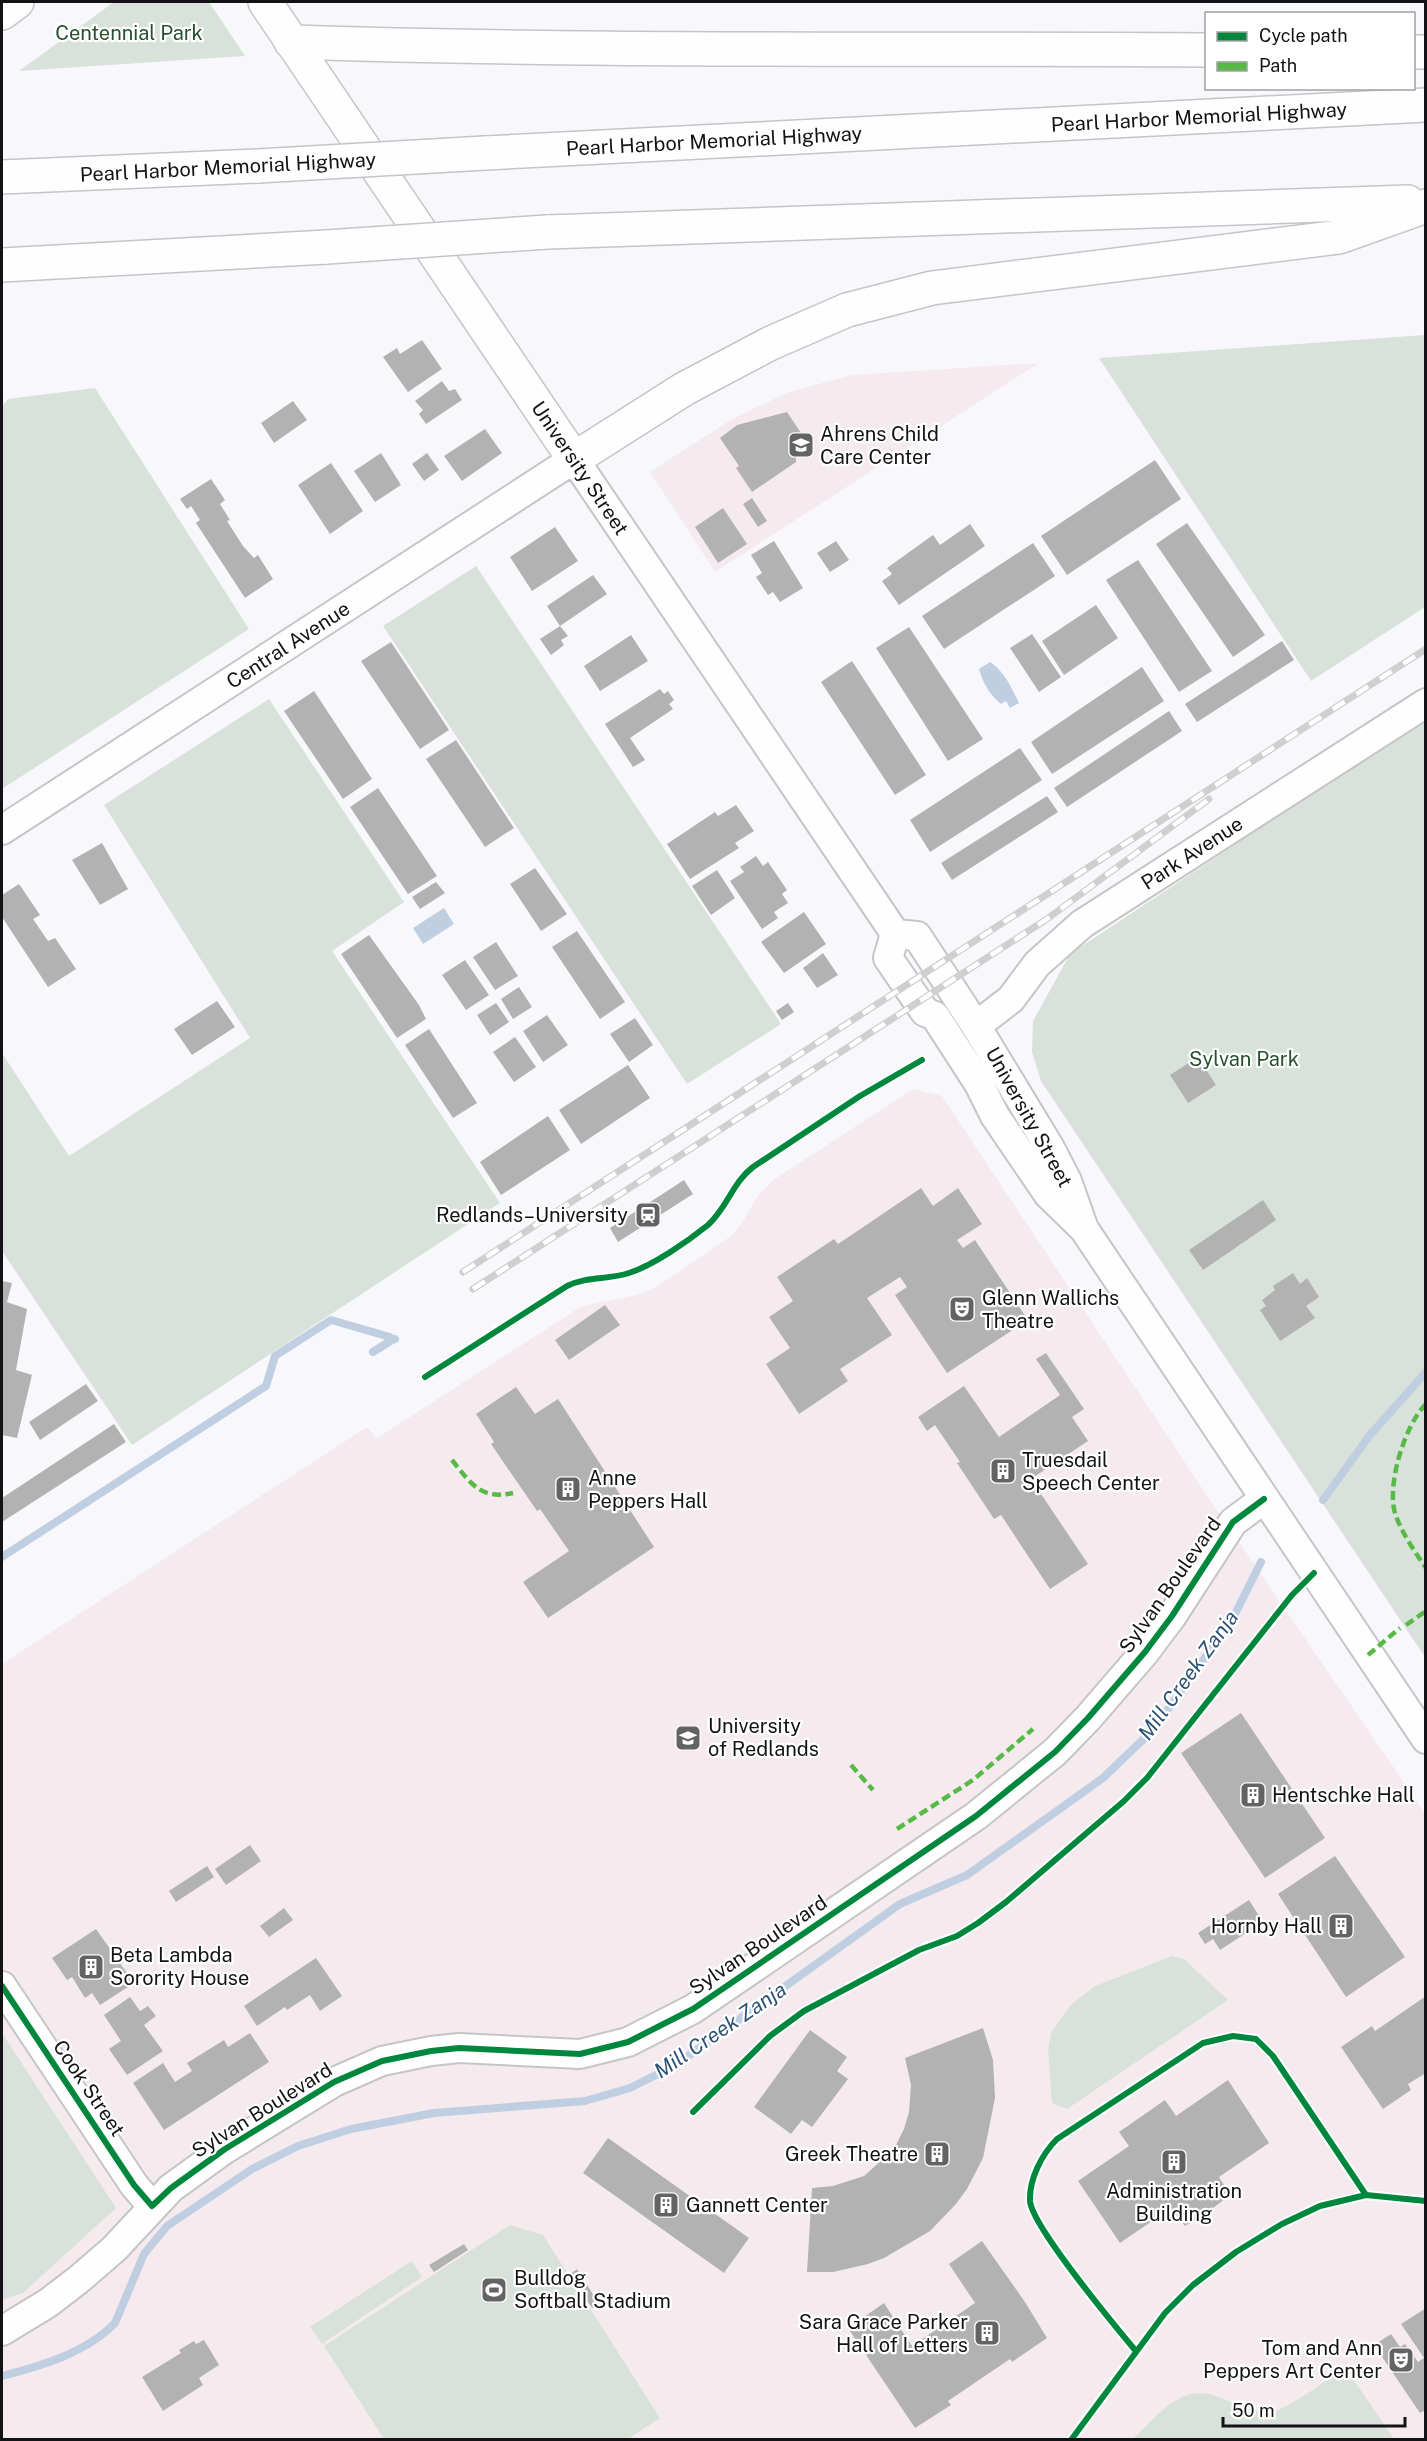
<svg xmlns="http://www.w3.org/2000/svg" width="1427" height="2441" viewBox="0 0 1427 2441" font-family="'Public Sans',sans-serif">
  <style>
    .education { fill: #f5ebef }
    .green { fill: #d8e2db }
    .water { fill: #bfcfe1 }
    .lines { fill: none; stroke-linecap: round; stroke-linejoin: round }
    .stream { stroke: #bfcfe1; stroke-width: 8 }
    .building { fill: #b3b2b3 }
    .minor-casing { stroke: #c5c5c9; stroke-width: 32 }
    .major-casing { stroke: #c5c5c9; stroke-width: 36 }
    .highway-casing { stroke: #c5c5c9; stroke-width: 36 }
    .minor { stroke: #fefeff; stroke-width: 28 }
    .major { stroke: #fefeff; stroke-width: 33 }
    .highway { stroke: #fefeff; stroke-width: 33 }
    .rail-casing { stroke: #cfcfd0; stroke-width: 7 }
    .rail { stroke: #fff; stroke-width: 4.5; stroke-dasharray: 14; stroke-linecap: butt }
    .highway-bridge-casing { stroke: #c5c5c9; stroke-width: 36; stroke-linecap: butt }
    .highway-bridge { stroke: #fefeff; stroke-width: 33 }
    .quiet { stroke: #58b947; stroke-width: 4.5; stroke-dasharray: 9 4.5; stroke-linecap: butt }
    .cycleway-casing { stroke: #fff; stroke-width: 10 }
    .cycleway { stroke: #00873e; stroke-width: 6 }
    .labels { text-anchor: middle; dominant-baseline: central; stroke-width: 4.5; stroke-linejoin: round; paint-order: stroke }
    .park-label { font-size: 20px; fill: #26502f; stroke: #fff }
    .street-label { font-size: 20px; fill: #131316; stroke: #fff }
    .poi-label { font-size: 20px; fill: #131316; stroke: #fff; text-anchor: start }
    .water-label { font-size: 21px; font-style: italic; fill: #2c5275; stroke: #fff }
  </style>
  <rect width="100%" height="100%" fill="#f8f8fc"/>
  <path class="education" d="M1039 363 715 572 650 472 732 419 789 392 852 375Z
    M913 1089 942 1096 1204 1491 1425 1813V2439L2 2440V1664L367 1427 377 1438 582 1306 636 1295 656 1287 731 1236 742 1223 757 1197 773 1180Z"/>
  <path class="green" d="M114 2H209L245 56 19 71Z
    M1425 335V607L1311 681 1099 358Z
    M95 388 249 629 2 789V406L8 399Z
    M476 566 781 1024 687 1084 383 626Z
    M269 699 404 902 332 951 500 1203 132 1445 2 1251V1053L69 1156 250 1038 104 805Z
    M1425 719V1657L1041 1081 1032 1052 1033 1021 1070 954Z
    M1172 1956 1184 1959 1228 2000 1067 2109 1052 2103 1048 2050 1051 2032 1072 2004 1095 1986Z
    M2 2033 116 2208 23 2293 2 2300Z
    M510 2225 543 2235 660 2418 628 2439H384L324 2346Z
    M412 2261 422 2277 322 2344 310 2327Z
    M1345 2367 1394 2439H1133C1154 2420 1177 2387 1209 2394 1217 2396 1226 2400 1235 2404 1245 2408 1259 2413 1270 2412 1290 2409 1327 2379 1345 2367Z"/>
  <path class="water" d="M990 662C1005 672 1011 687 1019 703L1010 708 1006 701 1001 704C989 694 983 683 979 669Z
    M444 908 454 924 423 944 413 928Z"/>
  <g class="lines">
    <path class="stream" d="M373 1352 392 1340
      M1323 1500 1370 1435 1426 1372
      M2 1557 266 1386 275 1356 331 1320 390 1337 392 1340 395 1339
      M2 2376C41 2366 86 2353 115 2323L144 2254 167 2226 252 2169 298 2146 351 2129 434 2113 585 2101 630 2088 674 2066 900 1904 967 1875 1103 1778 1152 1731 1232 1620 1261 1562"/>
  </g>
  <path class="building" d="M422 340 442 369 408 392 383 357 397 348 400 354Z
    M442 381 449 391 455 389 462 400 426 424 419 414 423 410 415 401Z
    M293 401 307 420 274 443 261 423Z
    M787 412 805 439 796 447V462L752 492 736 468 739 466 720 438 737 425Z
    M485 429 502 453 462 481 444 456Z
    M381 453 401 485 375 502 354 471Z
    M427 453 439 470 424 481 412 464Z
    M1155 460 1181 499 1067 575 1041 536Z
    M331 463 363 511 330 534 298 485Z
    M211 479 225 500 220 504 230 520 227 521 243 546 254 558 258 555 273 579 245 598 196 523 200 520 191 506 187 509 180 499Z
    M752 498 767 521 758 527 743 504Z
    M723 508 747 544 718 563 695 527Z
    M1187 523 1265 635 1233 657 1156 544Z
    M970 524 985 546 899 605 882 581 892 574 887 568 933 535 940 545Z
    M555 527 578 561 532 591 510 557Z
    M774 541 803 588 780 602 773 592 768 595 756 577 762 573 751 555Z
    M836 541 849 560 830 572 817 553Z
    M1033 543 1055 576 944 649 922 616Z
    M1138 560 1212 671 1179 692 1106 580Z
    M593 575 607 594 560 626 547 606Z
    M1096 605 1118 638 1064 675 1042 641Z
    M560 626 568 636 561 640 564 645 551 655 540 639Z
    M909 627 983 739 948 761 876 648Z
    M1032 634 1061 677 1039 692 1010 648Z
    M631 635 648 661 600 691 584 666Z
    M1282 641 1294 660 1197 722 1185 704Z
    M391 642 449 730 420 749 361 661Z
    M852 661 926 775 895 795 821 682Z
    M1142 667 1164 701 1052 774 1031 742Z
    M660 689 664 694 668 691 674 700 669 704 673 709 630 738 645 760 633 767 605 724Z
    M314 691 372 779 343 799 284 711Z
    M1169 711 1182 731 1067 807 1054 788Z
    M456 740 514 828 485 847 426 759Z
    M1020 748 1042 780 930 852 910 820Z
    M378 788 437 876 408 894 350 807Z
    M1047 796 1058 812 952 880 941 863Z
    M736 805 754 831 735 843 739 848 690 879 667 844 715 812 718 816Z
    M102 843 128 889 100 905 72 860Z
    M756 856 763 866 768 862 787 890 782 894 788 903 774 912 778 918 762 929 730 881 744 872 740 867Z
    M535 868 567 914 541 931 510 884Z
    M717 870 735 898 711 915 692 886Z
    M436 882 445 893 420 909 412 897Z
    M19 884 40 915 33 919 48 941 55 938 76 969 48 987 2 917V895Z
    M804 912 826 944 784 973 761 942Z
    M577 931 625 1002 600 1019 552 947Z
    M369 935 419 1005 426 1019 397 1038 341 954Z
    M496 942 518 976 495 990 473 957Z
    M823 953 838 975 817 988 803 968Z
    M465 960 489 995 466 1010 442 975Z
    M519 987 532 1007 513 1019 501 999Z
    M217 1001 235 1027 192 1055 174 1029Z
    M496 1003 509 1022 490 1035 477 1015Z
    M788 1003 794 1012 782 1020 776 1011Z
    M547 1015 568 1045 543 1062 523 1031Z
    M635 1018 653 1045 629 1062 610 1034Z
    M429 1029 477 1103 453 1118 405 1045Z
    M515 1037 536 1067 514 1082 493 1052Z
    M1198 1057 1216 1085 1188 1103 1170 1075Z
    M628 1065 650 1098 581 1144 559 1110Z
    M548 1116 570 1150 501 1195 480 1162Z
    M684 1180 693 1194 618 1242 610 1228Z
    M921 1188 933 1206 958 1188 982 1224 957 1240 963 1248 975 1240 1028 1320 947 1373 895 1295 907 1287 900 1277 867 1298 892 1335 840 1369 848 1381 799 1414 766 1364 790 1348 769 1317 793 1301 777 1277 834 1239 838 1244Z
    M1263 1200 1276 1220 1203 1270 1189 1250Z
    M1293 1273 1300 1284 1307 1278 1319 1297 1306 1306 1315 1318 1280 1341 1260 1310 1266 1306 1262 1300 1275 1290 1273 1286Z
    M2 1281 12 1283 7 1302 27 1309 16 1370 32 1375 17 1438 2 1435Z
    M605 1305 620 1325 569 1360 555 1340Z
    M1046 1353 1084 1409 1072 1417 1088 1441 1031 1479 1088 1564 1050 1589 1001 1515 994 1519 957 1463 960 1462 935 1425 927 1431 918 1417 964 1386 999 1437 1060 1395 1036 1359Z
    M86 1384 98 1401 40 1440 29 1422Z
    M516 1387 535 1414 558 1399 654 1547 548 1618 523 1582 569 1551 540 1509 537 1511 491 1444 494 1442 476 1414Z
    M114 1424 126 1442 2 1522V1498Z
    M1241 1713 1325 1838 1265 1878 1181 1753Z
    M250 1845 261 1861 226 1885 215 1869Z
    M1335 1856 1405 1957 1346 1997 1278 1894Z
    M207 1866 214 1877 176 1902 169 1891Z
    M1249 1900 1263 1922 1220 1950 1213 1939 1205 1944 1198 1933Z
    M284 1908 293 1920 269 1937 260 1926Z
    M96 1929 134 1983 100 2005 92 1993 85 1998 72 1977 67 1980 52 1958Z
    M316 1958 342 1996 320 2011 310 1995 287 2010 285 2007 257 2026 244 2006Z
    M1426 1996V2073L1408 2084 1411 2090 1383 2109 1341 2047 1372 2026 1375 2031Z
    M130 1997 140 2011 148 2006 156 2016 144 2025 163 2051 127 2075 109 2049 121 2041 104 2015Z
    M983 2028 993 2060 995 2098 983 2158 967 2189 956 2204 930 2231 884 2258 868 2264 833 2272H807L812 2188 833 2186 864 2176 894 2149 904 2129 909 2112 911 2085 905 2058Z
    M810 2030 847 2057 837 2071 848 2079 812 2127 802 2120 791 2134 754 2107Z
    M250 2033 269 2062 164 2130 133 2083 163 2063 175 2082 192 2071 187 2063 224 2040 228 2047Z
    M1228 2080 1269 2143 1219 2177 1230 2195 1208 2212 1185 2226 1171 2208 1120 2243 1078 2181 1129 2146 1119 2132 1165 2100 1176 2116Z
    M608 2138 749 2238 724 2273 583 2173Z
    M982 2241 1025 2302 1047 2338 1012 2362 1010 2359 948 2401 951 2405 915 2428 848 2328 884 2303 912 2346 975 2303 949 2264Z
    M464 2244 468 2250 434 2272 429 2265Z
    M577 2269 599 2304 592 2308 570 2274Z
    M1426 2308V2410L1420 2413 1374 2345 1391 2334 1400 2347 1405 2344 1418 2362 1424 2358 1401 2324Z
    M204 2340 219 2365 199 2378 203 2385 163 2411 142 2377 181 2353 179 2350 194 2341 196 2344Z"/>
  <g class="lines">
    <g class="minor-casing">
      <path id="minor" d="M2 830 574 459 890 926 895 934 888 958 925 1012 935 1016 979 1084 995 1116 1048 1194 1084 1229
        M895 934 917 936 976 1026 1050 1148 1067 1181 1084 1229 1426 1739
        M976 1026 1011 999 1037 964 1082 924 1426 703
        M2 1986 134 2185 152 2206
        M2 2331 48 2303 78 2280 114 2249 171 2188 225 2149 334 2082 382 2061 431 2051 459 2048 580 2054 628 2042 693 2009 976 1816 1055 1752 1088 1718 1145 1652 1172 1616 1233 1522 1264 1499"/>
    </g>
    <g class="major-casing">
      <path id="major" d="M265 2 574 459
        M2 13 17 2"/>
    </g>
    <g class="highway-casing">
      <path id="highway" d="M291 42C596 52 901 48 1206 50
        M1414 52H1426
        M485 153 1426 105
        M2 177 258 166
        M547 232 1408 202
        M2 265 327 247
        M574 459 684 389 771 343 847 310 932 288 1339 237 1426 206"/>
    </g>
    <use href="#minor" class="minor"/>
    <use href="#major" class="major"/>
    <use href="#highway" class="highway"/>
    <g class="rail-casing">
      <path id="rail" d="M463 1272 1426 649
        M473 1289 1047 919 1209 799"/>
    </g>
    <use href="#rail" class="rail"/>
    <g class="highway-bridge-casing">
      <path id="highway-bridge" d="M258 166 485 153
        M327 247 547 232"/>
    </g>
    <use href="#highway-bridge" class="highway-bridge"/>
    <path class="quiet" d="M1426 1404C1405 1424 1385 1488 1396 1516 1403 1535 1415 1552 1426 1568
      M452 1460C471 1484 481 1500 513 1493
      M1406 1625 1426 1611
      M1368 1655 1400 1628
      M851 1765 873 1790
      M897 1829 973 1780 1033 1729"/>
    <g class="cycleway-casing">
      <path id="cycleway" d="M425 1377 567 1286C587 1276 608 1280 629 1273 654 1265 688 1241 708 1225 727 1208 733 1182 753 1167L860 1096 922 1060
        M2 1986 134 2185 152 2206 171 2188 225 2149 334 2082 382 2061 431 2051 459 2048 580 2054 628 2042 693 2009 976 1816 1055 1752 1088 1718 1145 1652 1172 1616 1233 1522 1264 1499
        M693 2112 770 2036 804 2011 919 1950 957 1936 978 1923 1006 1902 1124 1801 1147 1778 1292 1595 1314 1573
        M1135 2350C1115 2326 1032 2226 1030 2201 1029 2179 1042 2154 1057 2139L1203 2043 1233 2036 1256 2039 1273 2056 1366 2195
        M1071 2440 1165 2313 1193 2285 1236 2252 1282 2224 1320 2206 1366 2195 1426 2201"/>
    </g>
    <use href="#cycleway" class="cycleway"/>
  </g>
  <defs>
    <g id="school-square" transform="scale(1.35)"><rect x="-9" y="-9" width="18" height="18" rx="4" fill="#636366" stroke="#fff"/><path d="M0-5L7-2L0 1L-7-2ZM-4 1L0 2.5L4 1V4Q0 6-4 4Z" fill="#fff"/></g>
    <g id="station-square" transform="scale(1.35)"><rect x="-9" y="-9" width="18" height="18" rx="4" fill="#636366" stroke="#fff"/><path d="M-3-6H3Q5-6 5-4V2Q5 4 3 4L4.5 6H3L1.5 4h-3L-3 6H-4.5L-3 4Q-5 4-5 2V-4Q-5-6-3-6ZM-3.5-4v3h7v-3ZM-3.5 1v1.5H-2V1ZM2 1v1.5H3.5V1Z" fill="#fff"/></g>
    <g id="theatre-square" transform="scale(1.35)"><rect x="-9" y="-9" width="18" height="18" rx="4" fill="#636366" stroke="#fff"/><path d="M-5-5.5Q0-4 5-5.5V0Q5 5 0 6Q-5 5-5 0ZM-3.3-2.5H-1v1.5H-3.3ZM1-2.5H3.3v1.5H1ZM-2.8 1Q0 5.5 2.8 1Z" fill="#fff"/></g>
    <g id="building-square" transform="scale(1.35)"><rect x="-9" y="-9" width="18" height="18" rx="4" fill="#636366" stroke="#fff"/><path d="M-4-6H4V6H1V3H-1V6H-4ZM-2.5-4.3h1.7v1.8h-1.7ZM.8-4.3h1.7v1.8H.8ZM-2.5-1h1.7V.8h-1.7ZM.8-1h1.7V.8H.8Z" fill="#fff"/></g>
    <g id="university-square" transform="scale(1.35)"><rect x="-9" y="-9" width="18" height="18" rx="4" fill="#636366" stroke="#fff"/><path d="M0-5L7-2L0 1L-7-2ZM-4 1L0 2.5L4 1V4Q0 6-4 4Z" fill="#fff"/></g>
    <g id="stadium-square" transform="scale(1.35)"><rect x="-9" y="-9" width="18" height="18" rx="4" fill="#636366" stroke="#fff"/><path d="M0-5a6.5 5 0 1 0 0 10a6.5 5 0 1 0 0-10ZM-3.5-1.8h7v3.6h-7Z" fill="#fff"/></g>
  </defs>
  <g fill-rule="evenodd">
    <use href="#school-square" x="801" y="445"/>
    <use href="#station-square" x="648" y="1215"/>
    <use href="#theatre-square" x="962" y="1309"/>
    <use href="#building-square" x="1003" y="1471"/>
    <use href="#building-square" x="568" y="1489"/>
    <use href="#university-square" x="688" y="1738"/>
    <use href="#building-square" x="1253" y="1795"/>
    <use href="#building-square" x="1341" y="1926"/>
    <use href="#building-square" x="91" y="1967"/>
    <use href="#building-square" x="937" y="2154"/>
    <use href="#building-square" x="1174" y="2162"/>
    <use href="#building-square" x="666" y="2205"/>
    <use href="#stadium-square" x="494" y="2290"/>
    <use href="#building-square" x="987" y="2333"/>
    <use href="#theatre-square" x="1401" y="2360"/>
  </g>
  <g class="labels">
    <g class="park-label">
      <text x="129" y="33">Centennial Park</text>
      <text x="1244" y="1059">Sylvan Park</text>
    </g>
    <g class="street-label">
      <text transform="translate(1199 117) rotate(-3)">Pearl Harbor Memorial Highway</text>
      <text transform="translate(714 141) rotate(-3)">Pearl Harbor Memorial Highway</text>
      <text transform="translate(228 167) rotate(-3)">Pearl Harbor Memorial Highway</text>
      <text transform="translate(580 468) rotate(56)">University Street</text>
      <text transform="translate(288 645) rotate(-33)">Central Avenue</text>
      <text transform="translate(1192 853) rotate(-33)">Park Avenue</text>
      <text transform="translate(1029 1117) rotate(61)">University Street</text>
      <text transform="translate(1170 1585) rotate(-55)">Sylvan Boulevard</text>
      <text transform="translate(758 1945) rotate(-34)">Sylvan Boulevard</text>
      <text transform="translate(89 2088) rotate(56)">Cook Street</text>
      <text transform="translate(262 2110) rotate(-32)">Sylvan Boulevard</text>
    </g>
    <g class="poi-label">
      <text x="820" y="434">Ahrens Child<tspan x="820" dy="23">Care Center</tspan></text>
      <text x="628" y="1215" text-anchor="end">Redlands–University</text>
      <text x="982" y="1298">Glenn Wallichs<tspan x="982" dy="23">Theatre</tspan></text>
      <text x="1022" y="1460">Truesdail<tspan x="1022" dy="23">Speech Center</tspan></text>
      <text x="588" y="1478">Anne<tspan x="588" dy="23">Peppers Hall</tspan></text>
      <text x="708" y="1726">University<tspan x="708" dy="23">of Redlands</tspan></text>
      <text x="1272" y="1795">Hentschke Hall</text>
      <text x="1322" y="1926" text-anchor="end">Hornby Hall</text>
      <text x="110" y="1955">Beta Lambda<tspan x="110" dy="23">Sorority House</tspan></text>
      <text x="918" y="2154" text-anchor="end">Greek Theatre</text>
      <text x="1174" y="2191" text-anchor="middle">Administration<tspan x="1174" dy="23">Building</tspan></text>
      <text x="686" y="2205">Gannett Center</text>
      <text x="514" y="2278">Bulldog<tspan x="514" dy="23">Softball Stadium</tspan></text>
      <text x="968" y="2322" text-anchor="end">Sara Grace Parker<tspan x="968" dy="23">Hall of Letters</tspan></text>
      <text x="1382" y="2348" text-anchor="end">Tom and Ann<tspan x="1382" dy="23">Peppers Art Center</tspan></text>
    </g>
    <g class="water-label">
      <text transform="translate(1188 1675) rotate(-54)">Mill Creek Zanja</text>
      <text transform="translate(720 2030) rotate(-34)">Mill Creek Zanja</text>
    </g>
  </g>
  <rect width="1427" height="2441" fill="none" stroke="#131316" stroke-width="6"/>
  <rect x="1205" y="12" width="210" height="78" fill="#ffffff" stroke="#a1a1a2" stroke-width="1.5"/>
  <rect x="1217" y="32" width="30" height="9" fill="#00873e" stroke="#a1a1a2" stroke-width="1.5"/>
  <text x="1259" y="42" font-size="18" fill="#131316">Cycle path</text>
  <rect x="1217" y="62" width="30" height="9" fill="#58b947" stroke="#a1a1a2" stroke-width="1.5"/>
  <text x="1259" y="72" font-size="18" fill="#131316">Path</text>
  <path d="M1223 2417v9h182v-9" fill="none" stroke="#131316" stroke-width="3"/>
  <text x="1232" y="2417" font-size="18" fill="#131316" stroke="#ffffff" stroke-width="4.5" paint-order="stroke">50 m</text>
</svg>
